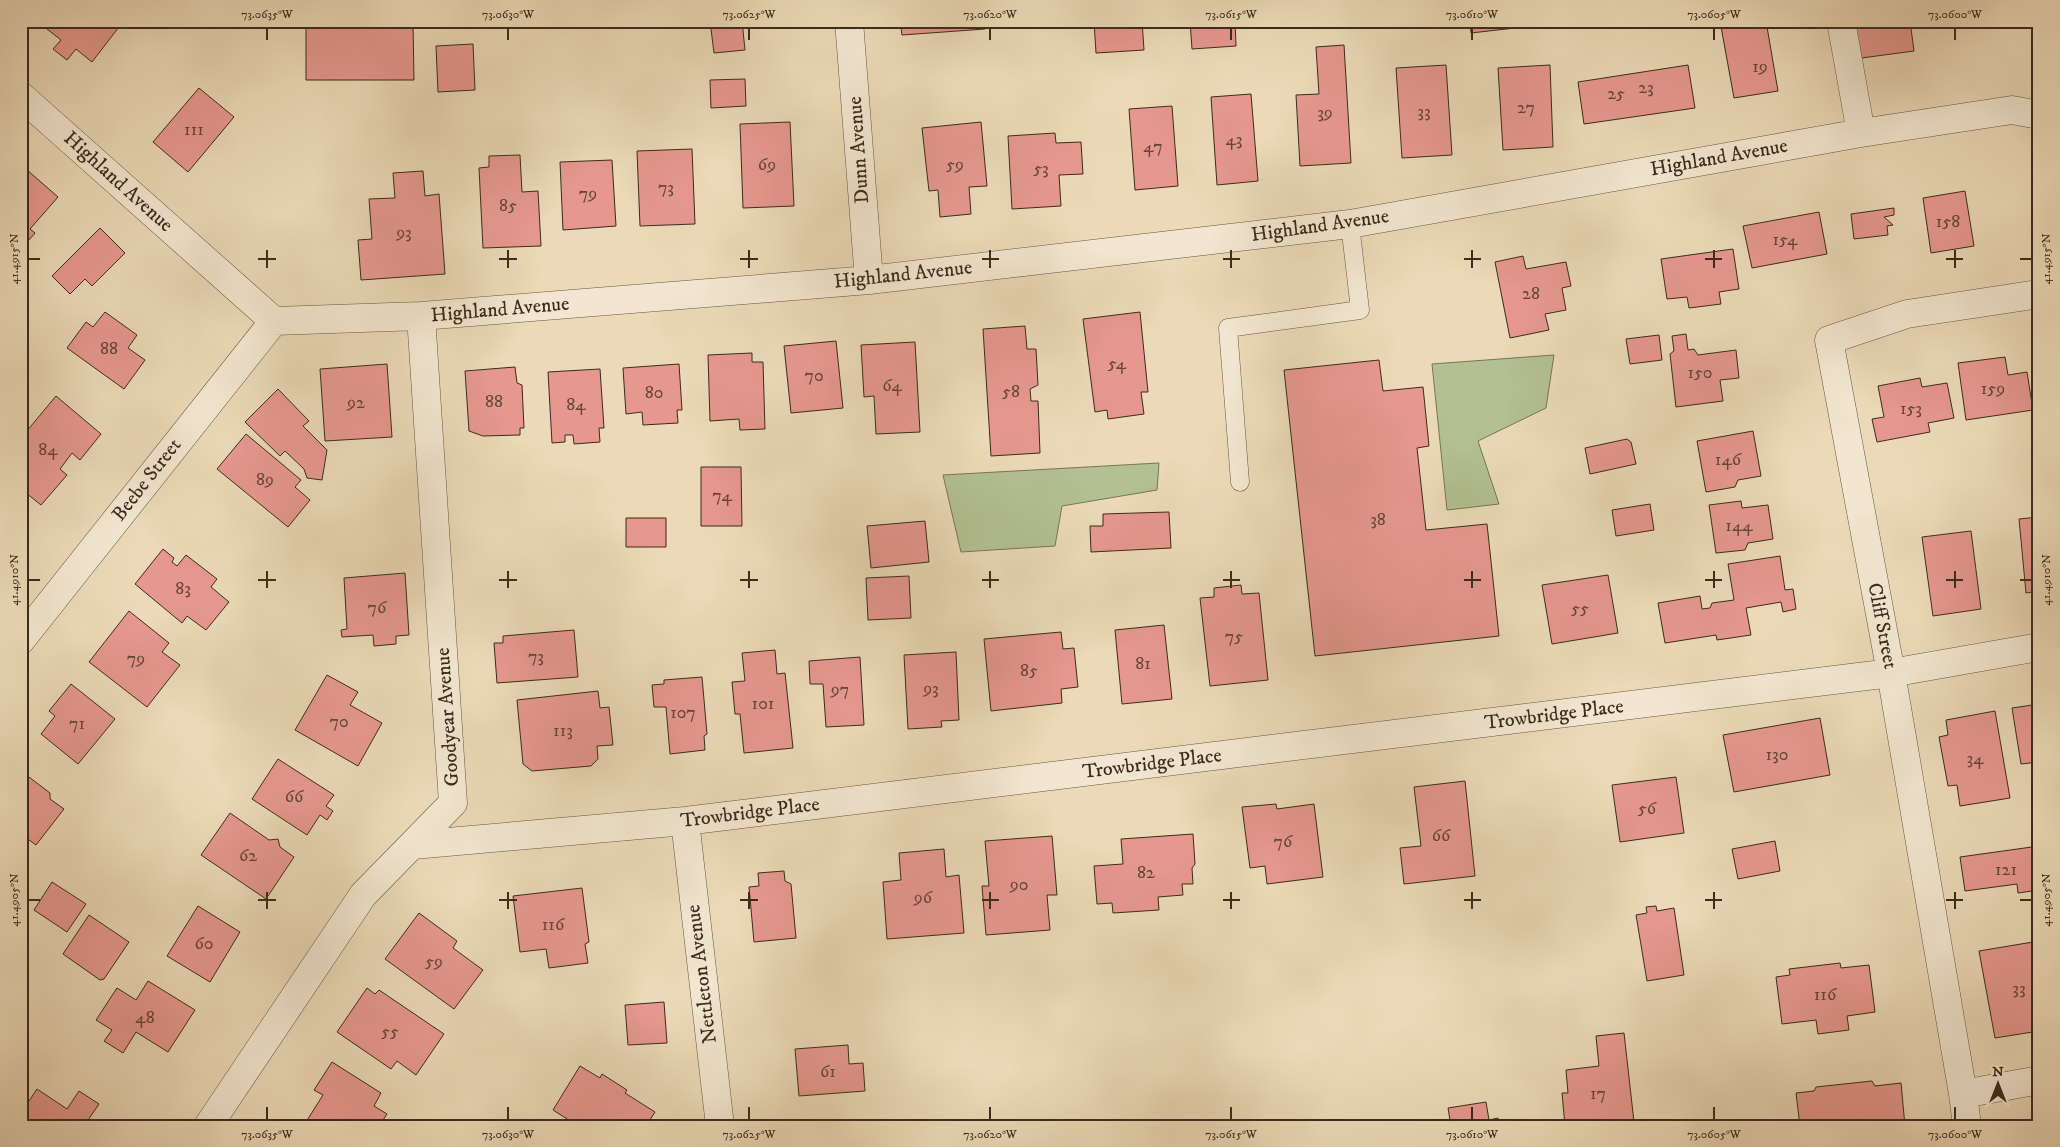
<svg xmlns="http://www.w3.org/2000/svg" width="2060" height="1147" viewBox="0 0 2060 1147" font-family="'IM FELL DW Pica',serif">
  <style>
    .green { fill: #b2c092; stroke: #767657 }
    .building { fill: #e6988f; stroke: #3b2b1c }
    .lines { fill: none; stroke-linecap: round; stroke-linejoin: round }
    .lane-casing { stroke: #675643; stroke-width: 19 }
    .street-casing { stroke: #675643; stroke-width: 29 }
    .lane { stroke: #f2e6d0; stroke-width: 18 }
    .street { stroke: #f2e6d0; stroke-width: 28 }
    .ticks { fill: none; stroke: #3b2b1c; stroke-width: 2 }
    .labels { text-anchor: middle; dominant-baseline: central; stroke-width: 4.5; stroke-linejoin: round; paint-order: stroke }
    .number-label { font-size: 18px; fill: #664639 }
    .street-label { font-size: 20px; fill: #3b2b1c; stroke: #f2e6d0 }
    .neatline { fill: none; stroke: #3b2b1c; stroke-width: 2 }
    .ticks-label { font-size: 12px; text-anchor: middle; fill: #3b2b1c }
  </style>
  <rect width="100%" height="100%" fill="#ebd9b7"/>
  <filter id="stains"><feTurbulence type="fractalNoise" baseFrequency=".004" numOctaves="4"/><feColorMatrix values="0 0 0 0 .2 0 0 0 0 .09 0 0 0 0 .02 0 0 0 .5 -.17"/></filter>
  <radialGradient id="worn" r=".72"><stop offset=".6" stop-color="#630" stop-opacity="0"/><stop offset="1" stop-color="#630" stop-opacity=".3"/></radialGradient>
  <path class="green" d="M1554 355 1546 408 1478 441 1499 504 1447 510 1432 364Z
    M1159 463 1157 490 1062 506 1055 546 961 552 943 475Z"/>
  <path class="building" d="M53 21H120L122 23 92 62 76 49 67 60 53 49 61 40 47 29Z
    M710 21H742L745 50 714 53Z
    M900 21H984L985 29 902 35Z
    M1094 21H1142L1144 50 1096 53Z
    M1190 21H1235L1236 46 1192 49Z
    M1470 21H1514L1515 28 1471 33Z
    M1720 21H1766L1778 91 1734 98Z
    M1849 21H1910L1914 51 1854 59Z
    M413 23 414 80H306V24Z
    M473 44 475 90 438 92 436 46Z
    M1344 45 1351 163 1300 166 1296 95 1319 94 1316 47Z
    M1446 65 1452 155 1402 158 1396 68Z
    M1550 65 1553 147 1503 150 1498 68Z
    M1688 65 1695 108 1584 124 1578 82Z
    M745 79 746 106 711 108 710 80Z
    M199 88 234 117 188 172 153 142Z
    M1251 94 1258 181 1217 185 1211 97Z
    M1172 106 1178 186 1135 190 1129 109Z
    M790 122 794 206 743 208 740 124Z
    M981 122 987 186 969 187 971 214 940 217 938 190 929 191 922 128Z
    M1055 133 1056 143 1081 142 1083 174 1059 175 1061 206 1012 209 1008 136Z
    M692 149 695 224 640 226 637 151Z
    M520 155 522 192 538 191 541 246 483 248 479 168 489 167V156Z
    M612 160 616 226 563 230 560 162Z
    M26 169 58 197 30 229 35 233 21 249V175Z
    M423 171 425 196 439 194 445 274 361 280 358 240 372 239 369 199 395 198 393 173Z
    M1965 191 1974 246 1931 253 1923 198Z
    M1894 208V215L1884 217 1893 225 1887 226 1888 235 1854 239 1851 214Z
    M1819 212 1827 254 1752 268 1743 226Z
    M100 228 125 253 92 286 85 279 70 294 52 276Z
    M1733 249 1739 289 1719 292 1721 304 1689 308 1687 297 1667 299 1661 259Z
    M1523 256 1526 269 1566 262 1571 286 1562 288 1566 310 1545 314 1549 330 1510 338 1495 262Z
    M105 312 137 335 128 348 145 360 124 389 67 348 86 322 93 327Z
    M1140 312 1148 392H1141L1144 414 1108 419 1107 410 1095 412 1083 319Z
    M1025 326 1027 349H1036L1038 385 1030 389 1031 401H1038L1040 453 991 456 983 329Z
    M1686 334 1688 350 1694 349 1698 355 1736 350 1739 378 1720 380 1723 401 1676 407 1670 354 1674 351 1672 336Z
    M1659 335 1662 360 1630 364 1626 339Z
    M836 341 843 408 791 413 784 346Z
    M915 342 920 432 876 434 874 396 864 397 861 345Z
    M752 353V362H763L765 429 740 430 739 419 710 421 708 355Z
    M2005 357 2008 375 2027 372 2033 410 1966 420 1958 363Z
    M1379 360 1383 391 1423 387 1429 446 1417 448 1426 530 1487 524 1499 636 1315 656 1284 370Z
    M387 364 392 437 325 441 320 369Z
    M679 364 682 410H677L678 423 643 425 642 412 626 414 623 368Z
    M515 367 517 383 522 385 524 428H520V435L483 436 469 431 465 371Z
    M600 369 604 428H599L600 442 574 444 573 435H565V442L552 443 548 372Z
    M1920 378 1922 387 1947 383 1954 418 1928 423 1930 432 1877 442 1872 419 1884 417 1878 386Z
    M278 389 309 421 303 426 327 450 322 480 307 478 304 469 285 451 280 456 245 422Z
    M56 396 101 434 80 460 72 453 60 469 67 475 41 505 21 489V438Z
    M1753 431 1761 476 1738 480 1735 487 1706 492 1697 441Z
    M246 434 301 480 295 487 310 500 288 527 217 469Z
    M1627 439 1631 442 1636 464 1590 474 1585 448Z
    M701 467H741L742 526H701Z
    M1741 501 1742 508 1768 505 1773 539 1748 543 1745 550 1716 553 1709 505Z
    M1650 504 1654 530 1616 536 1612 510Z
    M1169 512 1171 548 1091 552 1090 526H1103V514Z
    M2039 517V591L2026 593 2019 519Z
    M626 518H666V547H626Z
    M925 521 929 562 871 568 867 526Z
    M1971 531 1981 609 1933 616 1922 537Z
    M163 549 174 558 172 562 177 566 186 555 217 579 211 587 229 602 206 630 187 616 182 623 135 584Z
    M1780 556 1785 590 1793 589 1796 609 1783 612 1781 602 1746 608 1751 635 1717 640 1716 635 1665 643 1658 603 1700 596 1702 609 1710 608 1712 603 1734 600 1728 564Z
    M405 573 409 635 396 636V644L374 646 373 635 342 637 341 630 347 629 344 578Z
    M1608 575 1618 633 1552 644 1542 585Z
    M909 576 911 618 868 620 866 578Z
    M1241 585 1242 594 1259 593 1268 680 1210 686 1200 598 1214 597V588Z
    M129 611 169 643 162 652 180 665 147 707 89 662Z
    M1164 625 1172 699 1122 704 1115 630Z
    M574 630 578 677 497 683 494 643H503V636Z
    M1061 632 1063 649 1074 648 1078 687 1061 689 1062 703 991 711 984 639Z
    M775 650 777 674 785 673 793 748 744 753 740 714H735L732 682 745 681 742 653Z
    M956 652 959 720 941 721 942 727 908 729 904 655Z
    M860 657 864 725 826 727 823 684H810L809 661Z
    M327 675 358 692 350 705 382 723 358 766 295 730Z
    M702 677 707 734 704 736 705 750 670 754 666 707H654L652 685 664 684V680Z
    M71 684 115 719 78 764 41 734 55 716 49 711Z
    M598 691 600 708 609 707 613 745 597 746 598 759 591 766 532 771 523 764 517 700Z
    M2039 704V762L2021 764 2012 708Z
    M1995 711 2010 798 1960 806 1957 785 1948 786 1939 737 1948 735 1946 720Z
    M1820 718 1830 775 1734 792 1723 735Z
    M278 759 334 795 326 806 333 811 327 820 320 815 307 835 252 799Z
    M21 771 50 793V799L64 809 36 845 21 834Z
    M1676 777 1684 833 1620 842 1612 785Z
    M1465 781 1475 876 1404 884 1400 848 1421 846 1414 787Z
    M1276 804 1277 809 1314 804 1323 877 1267 884 1265 866 1250 868 1242 807Z
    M230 813 269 840 278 839 280 847 294 857 266 899 201 855Z
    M1193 834 1195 864 1192 868 1193 884H1182L1183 895 1158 897 1159 910 1113 913 1112 903 1097 904 1094 866 1123 864 1121 839Z
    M1052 836 1057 895H1047L1050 930 986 935 982 886H989L985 841Z
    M1775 841 1780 871 1738 879 1732 849Z
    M2039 846V890L2018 893 2017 884 1965 891 1960 857Z
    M944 849 946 877 959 875 964 933 887 939 883 882 901 880 899 853Z
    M784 871 785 881 791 884 796 938 754 942 749 887 759 886 758 873Z
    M21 874 27 879 21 886Z
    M52 882 86 904 67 932 34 910Z
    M582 888 589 942 585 944 588 963 549 968 546 949 520 952 513 896Z
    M198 906 240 932 210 982 167 956Z
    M1656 906 1657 911 1674 908 1684 975 1647 981 1636 915 1647 913 1646 907Z
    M419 913 457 941 453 948 483 970 454 1009 385 959Z
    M89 915 129 942 104 979 100 980 63 954Z
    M2039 941V1031L1995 1038 1979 951Z
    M1840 963 1841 968 1869 965 1875 1012 1847 1016 1849 1030 1818 1034 1816 1020 1782 1024 1776 977 1790 975 1789 969Z
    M148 981 195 1010 168 1052 136 1032 123 1053 104 1041 112 1030 96 1020 117 988 136 1000Z
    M367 988 375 994 379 990 444 1034 416 1075 397 1061 391 1069 337 1032Z
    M664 1002 667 1043 628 1045 625 1005Z
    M1624 1033 1634 1122 1611 1124V1126H1565L1562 1093H1568L1566 1070 1599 1066 1596 1036Z
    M848 1045 849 1064 863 1063 865 1091 799 1096 795 1049Z
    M332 1062 381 1093 374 1106 387 1114 379 1126 361 1124V1126H311L306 1122 323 1095 314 1090Z
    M580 1066 600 1078 602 1074 627 1090 625 1093 655 1112 646 1126H578L553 1110Z
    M1872 1081 1875 1086 1901 1083 1905 1126H1800L1796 1093 1814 1091 1816 1087Z
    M37 1089 67 1109 79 1091 99 1104 84 1126H21L24 1118 21 1116V1113Z
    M1486 1102 1489 1120 1498 1118 1499 1126H1451L1448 1108Z"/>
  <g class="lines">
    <g class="lane-casing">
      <path id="lane" d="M1240 482 1228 328 1360 310 1350 224"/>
    </g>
    <g class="street-casing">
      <path id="street" d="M849 21 869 280
        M1841 21 1861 133
        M21 96 274 321 421 316 869 280 1350 224 1861 133 2012 110 2039 115
        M21 640 274 321
        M685 821 720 1126
        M413 845 685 821 1891 673 2039 647
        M1963 1094 2039 1080
        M208 1126 363 895 453 803 421 316
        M1967 1126 1963 1094 1891 673 1829 340 1907 314 2039 294"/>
    </g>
    <use href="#lane" class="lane"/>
    <use href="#street" class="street"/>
  </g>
  <path class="ticks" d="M267 28V40M508 28V40M749 28V40M990 28V40M1231 28V40M1472 28V40M1714 28V40M1955 28V40M267 250V268M508 250V268M749 250V268M990 250V268M1231 250V268M1472 250V268M1714 250V268M1955 250V268M28 259H40M258 259H276M499 259H517M740 259H758M982 259H999M1223 259H1240M1464 259H1481M1705 259H1722M1946 259H1963M2020 259H2032M267 571V588M508 571V588M749 571V588M990 571V588M1231 571V588M1472 571V588M1714 571V588M1955 571V588M28 580H40M258 580H276M499 580H517M740 580H758M982 580H999M1223 580H1240M1464 580H1481M1705 580H1722M1946 580H1963M2020 580H2032M267 892V909M508 892V909M749 892V909M990 892V909M1231 892V909M1472 892V909M1714 892V909M1955 892V909M28 900H40M258 900H276M499 900H517M740 900H758M982 900H999M1223 900H1240M1464 900H1481M1705 900H1722M1946 900H1963M2020 900H2032M267 1107V1120M508 1107V1120M749 1107V1120M990 1107V1120M1231 1107V1120M1472 1107V1120M1714 1107V1120M1955 1107V1120"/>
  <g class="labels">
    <g class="number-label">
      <text x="1760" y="67">19</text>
      <text x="1646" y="88">23</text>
      <text x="1616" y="94">25</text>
      <text x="1526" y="108">27</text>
      <text x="1424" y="112">33</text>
      <text x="1325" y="113">39</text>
      <text x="194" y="130">111</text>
      <text x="1234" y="140">43</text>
      <text x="1153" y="147">47</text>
      <text x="767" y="165">69</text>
      <text x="955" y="165">59</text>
      <text x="1041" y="169">53</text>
      <text x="666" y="188">73</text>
      <text x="588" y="194">79</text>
      <text x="508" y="206">85</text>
      <text x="1948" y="222">158</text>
      <text x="404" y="233">93</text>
      <text x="1785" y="240">154</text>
      <text x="1531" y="294">28</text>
      <text x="109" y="349">88</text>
      <text x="1117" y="364">54</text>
      <text x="1700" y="373">150</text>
      <text x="814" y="376">70</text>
      <text x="892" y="386">64</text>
      <text x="1993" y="389">159</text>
      <text x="1011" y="392">58</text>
      <text x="654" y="393">80</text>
      <text x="494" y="402">88</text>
      <text x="356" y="403">92</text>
      <text x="576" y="405">84</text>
      <text x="1911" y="409">153</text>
      <text x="48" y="450">84</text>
      <text x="1728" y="460">146</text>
      <text x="265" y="480">89</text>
      <text x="722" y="496">74</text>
      <text x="1378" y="520">38</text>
      <text x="1739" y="526">144</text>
      <text x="183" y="589">83</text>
      <text x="377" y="608">76</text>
      <text x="1580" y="609">55</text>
      <text x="1234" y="637">75</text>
      <text x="536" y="657">73</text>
      <text x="136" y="659">79</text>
      <text x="1143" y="664">81</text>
      <text x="1029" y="671">85</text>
      <text x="931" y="689">93</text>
      <text x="840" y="690">97</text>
      <text x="763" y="704">101</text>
      <text x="683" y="713">107</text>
      <text x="339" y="722">70</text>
      <text x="77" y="724">71</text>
      <text x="563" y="731">113</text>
      <text x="1777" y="755">130</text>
      <text x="1975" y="759">34</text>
      <text x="294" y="797">66</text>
      <text x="1647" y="809">56</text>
      <text x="1441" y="836">66</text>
      <text x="1283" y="842">76</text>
      <text x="248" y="856">62</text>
      <text x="2006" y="870">121</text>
      <text x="1146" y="873">82</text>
      <text x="1019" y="885">90</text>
      <text x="923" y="898">96</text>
      <text x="553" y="925">116</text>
      <text x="204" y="944">60</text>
      <text x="434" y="962">59</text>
      <text x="2019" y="989">33</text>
      <text x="1825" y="995">116</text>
      <text x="145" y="1018">48</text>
      <text x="390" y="1032">55</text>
      <text x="828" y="1072">61</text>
      <text x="1598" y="1094">17</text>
    </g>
    <g class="street-label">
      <text transform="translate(859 150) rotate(-94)">Dunn Avenue</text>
      <text transform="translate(1719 158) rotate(-10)">Highland Avenue</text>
      <text transform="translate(118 182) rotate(42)">Highland Avenue</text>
      <text transform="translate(1320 226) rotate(-8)">Highland Avenue</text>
      <text transform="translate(903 275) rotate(-6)">Highland Avenue</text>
      <text transform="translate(500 310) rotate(-5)">Highland Avenue</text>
      <text transform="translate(147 480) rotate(-52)">Beebe Street</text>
      <text transform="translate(1882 626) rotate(79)">Cliff Street</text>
      <text transform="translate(1554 715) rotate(-7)">Trowbridge Place</text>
      <text transform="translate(448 717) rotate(-94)">Goodyear Avenue</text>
      <text transform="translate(1152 764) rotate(-7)">Trowbridge Place</text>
      <text transform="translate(750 813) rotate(-7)">Trowbridge Place</text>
      <text transform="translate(702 974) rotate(-97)">Nettleton Avenue</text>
    </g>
  </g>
  <rect width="2060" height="1147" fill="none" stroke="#ebd9b7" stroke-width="55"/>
  <g transform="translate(1998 1084)" stroke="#f2e6d0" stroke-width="4" paint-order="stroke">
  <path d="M0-4L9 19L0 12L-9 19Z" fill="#3b2b1c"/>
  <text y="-8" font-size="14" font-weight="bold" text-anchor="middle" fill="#3b2b1c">N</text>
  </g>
  <rect x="28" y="28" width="2004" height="1092" class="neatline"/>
  <g class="ticks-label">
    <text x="267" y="18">73.0635°W</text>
    <text x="508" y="18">73.0630°W</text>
    <text x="749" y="18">73.0625°W</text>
    <text x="990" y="18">73.0620°W</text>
    <text x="1231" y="18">73.0615°W</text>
    <text x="1472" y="18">73.0610°W</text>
    <text x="1714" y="18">73.0605°W</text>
    <text x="1955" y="18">73.0600°W</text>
    <text transform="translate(14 259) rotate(-90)" y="4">41.4915°N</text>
    <text transform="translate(2046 259) rotate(-90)" y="4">41.4915°N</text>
    <text transform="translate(14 580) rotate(-90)" y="4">41.4910°N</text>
    <text transform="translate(2046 580) rotate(-90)" y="4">41.4910°N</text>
    <text transform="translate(14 900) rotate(-90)" y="4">41.4905°N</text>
    <text transform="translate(2046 900) rotate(-90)" y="4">41.4905°N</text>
    <text x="267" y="1138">73.0635°W</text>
    <text x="508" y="1138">73.0630°W</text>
    <text x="749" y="1138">73.0625°W</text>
    <text x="990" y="1138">73.0620°W</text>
    <text x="1231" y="1138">73.0615°W</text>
    <text x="1472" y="1138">73.0610°W</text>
    <text x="1714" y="1138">73.0605°W</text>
    <text x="1955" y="1138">73.0600°W</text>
  </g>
  <rect width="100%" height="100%" filter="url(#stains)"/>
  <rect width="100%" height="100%" fill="url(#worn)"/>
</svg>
